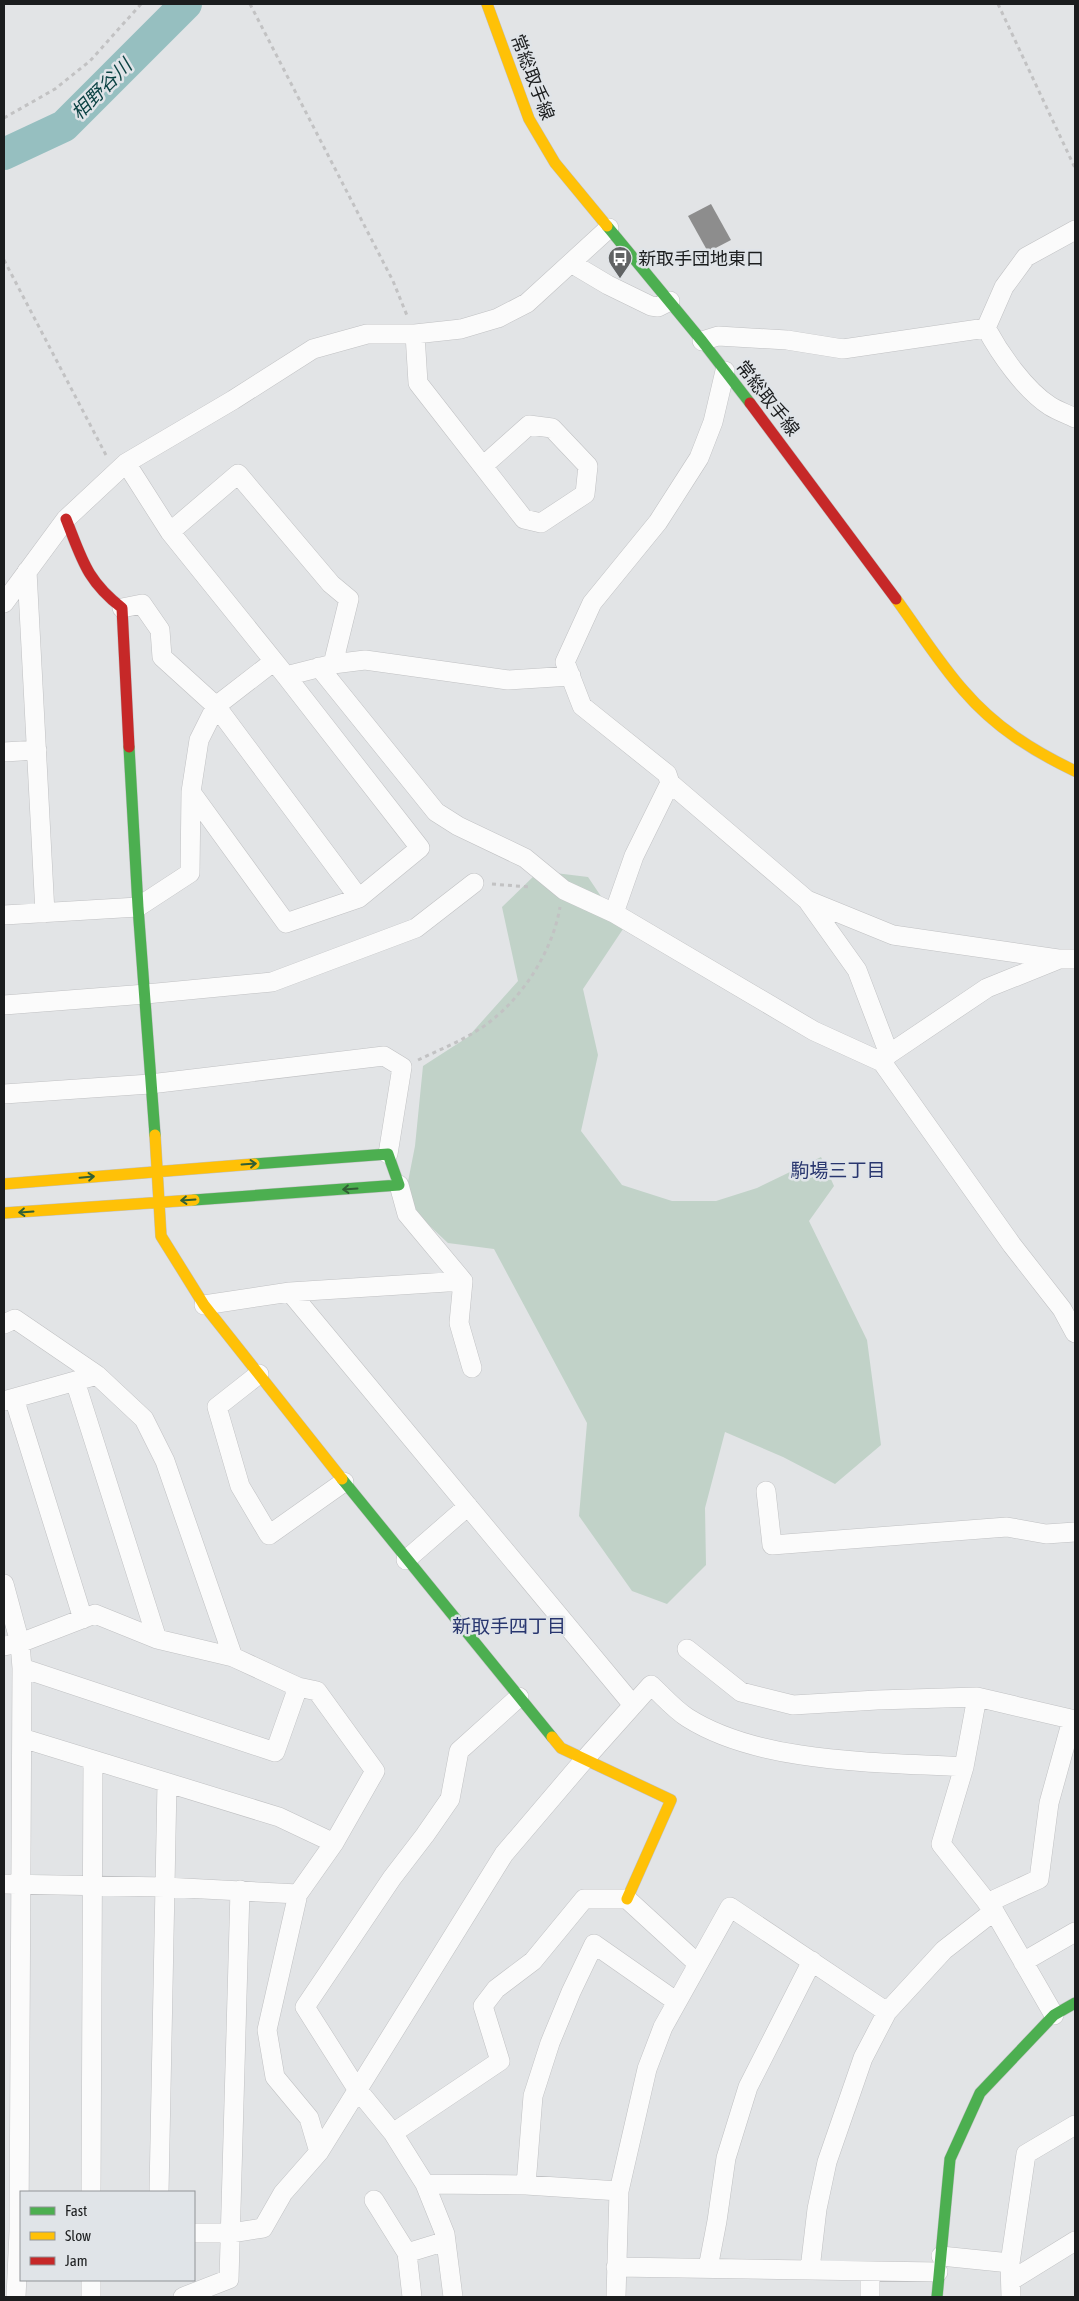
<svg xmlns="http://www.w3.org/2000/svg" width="1079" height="2301" viewBox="0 0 1079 2301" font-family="'Asap Condensed','Noto Sans JP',sans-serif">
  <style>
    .green { fill: #c1d2c8 }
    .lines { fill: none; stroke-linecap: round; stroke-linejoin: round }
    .river { stroke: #96bfc0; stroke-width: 32 }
    .building { fill: #8d8d8d }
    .street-casing { stroke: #c0c1c3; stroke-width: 20 }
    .fast-casing { stroke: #c0c1c3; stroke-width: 12 }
    .slow-casing { stroke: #c0c1c3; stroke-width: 12 }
    .jam-casing { stroke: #c0c1c3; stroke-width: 12 }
    .path { stroke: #c2c2c3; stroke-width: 3; stroke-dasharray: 4 4; stroke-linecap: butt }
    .street { stroke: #fbfbfb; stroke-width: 19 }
    .fast { stroke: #4caf50; stroke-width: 11 }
    .slow { stroke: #ffc107; stroke-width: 11 }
    .jam { stroke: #c62828; stroke-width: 11 }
    .oneway { stroke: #315f34 }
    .labels { text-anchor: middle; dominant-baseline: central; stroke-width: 5; stroke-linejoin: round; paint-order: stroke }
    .street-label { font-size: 18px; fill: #1b1d1e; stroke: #e0e4e8 }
    .poi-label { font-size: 18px; fill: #1b1d1e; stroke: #e0e4e8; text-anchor: start }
    .water-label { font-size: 19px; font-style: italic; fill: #0c4344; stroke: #e0e4e8 }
    .neighbourhood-label { font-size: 19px; fill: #28366f; stroke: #e0e4e8 }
  </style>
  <rect width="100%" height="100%" fill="#e2e4e6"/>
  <path class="green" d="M539 871 588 877 623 929 583 989 598 1055 581 1131 622 1185 672 1201H716L757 1188 821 1157 834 1186 809 1221 867 1340 881 1445 835 1484 783 1457 725 1432 705 1508 706 1565 667 1604 632 1591 579 1516 587 1423 494 1249 448 1243 404 1202 415 1146 423 1066 468 1037 518 981 502 907Z"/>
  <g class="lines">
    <path class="river" d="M4 154 64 126 186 4"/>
  </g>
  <path class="building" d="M711 204 731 240 708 252 688 216Z"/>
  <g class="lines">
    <g class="street-casing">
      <path id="street" d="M571 263 608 285 651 306 658 307 670 301
        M986 328C1000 354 1025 390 1050 406 1058 411 1067 414 1075 418
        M415 334 418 383 524 519 541 523 585 494 588 466 552 428 529 425 483 466
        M702 341 718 336 787 340 843 349 986 328 1004 287 1026 257 1075 230
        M725 371 713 422 699 458 658 522 592 603 565 662 582 706 667 774 670 783 807 900 893 935 1058 959H1075
        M126 463 170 532 286 676 420 848 359 898 286 923 191 792
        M170 532 238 474 331 584 349 599 333 664 286 676
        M27 571 45 913
        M4 603 66 519 126 463 233 400 313 349 367 334H415L461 329 498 318 527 303 609 228
        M273 662 216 706 359 898
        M333 664 365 660 508 680 571 676
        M319 667 436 812 458 826 525 858 564 890 614 913 814 1031 882 1062
        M4 752 37 750
        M807 900 857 970 889 1054
        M614 913 634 856 670 783
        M4 915 138 907 190 873 191 792 199 740 216 706 162 657 160 630 142 604 122 608
        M1057 960 987 988 889 1054 882 1062 1012 1245 1062 1309 1075 1333
        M4 1005 146 994 272 982 416 928 474 883
        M4 1094 150 1084 384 1056 402 1067 388 1154
        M399 1185 407 1214 463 1281
        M290 1292 633 1705
        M204 1305 290 1292 463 1281 459 1323 472 1368
        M4 1324 15 1319 97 1375
        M259 1374 217 1407 240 1486 269 1535 344 1482
        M75 1381 157 1639
        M14 1398 83 1619
        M4 1401 97 1375 144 1419 165 1461 233 1657
        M766 1491 772 1545 1007 1527 1046 1534 1075 1532
        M406 1560 468 1506
        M4 1584 20 1643 22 1668 19 2232 16 2297
        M4 1646 20 1643 95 1614 157 1639 233 1657 298 1687 317 1691 375 1771 334 1843 298 1894 267 2030 275 2077 309 2118 319 2152
        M687 1649 741 1692 793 1705 877 1700 977 1697 1075 1720
        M22 1668 275 1752 298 1687
        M22 1738 279 1817 334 1843
        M964 1767 941 1844 994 1911
        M4 1884 165 1887 298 1894
        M987 1903 1039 1879 1049 1803 1072 1720
        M1023 1962 1075 1932
        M393 2133 500 2061 483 2006 496 1989 533 1961 584 1899H627L698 1964
        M425 2184 526 2185 619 2191
        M526 2185 533 2096 550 2043 571 1992 594 1944 677 2002
        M91 2192 93 1760
        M159 2192 167 1783
        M374 2200 407 2253 412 2297
        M194 2233H231L263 2228 283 2193 319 2152 504 1854 585 1759 651 1685C663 1696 675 1710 688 1718 761 1764 879 1762 964 1767L977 1697
        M407 2253 446 2241
        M941 2256 1010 2263
        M616 2267 938 2272
        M708 2268 717 2221 726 2158 748 2087 812 1961
        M810 2269 817 2209 827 2162 863 2058 887 2012 944 1950 994 1911 1054 2015
        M870 2272V2297
        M1012 2280 1075 2241
        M91 2297V2280
        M183 2297 229 2279 240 1890
        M453 2297 445 2234 425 2184 393 2133 357 2089 305 2007 392 1878 425 1835 450 1799 459 1751 519 1697
        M616 2297 619 2191 647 2069 663 2027 730 1907 887 2012
        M1011 2297 1010 2263 1026 2154 1075 2125"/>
    </g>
    <g class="fast-casing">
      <path id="fast" d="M607 226 702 341 750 403
        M129 747 138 907 155 1135
        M194 1200 399 1185 388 1154 254 1164
        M342 1479 552 1737
        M937 2297 950 2159 980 2093 1054 2015 1075 2003"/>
    </g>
    <g class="slow-casing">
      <path id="slow" d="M487 4 529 119 555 163 607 226
        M896 599C918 629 939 663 964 691 995 727 1033 751 1075 771
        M155 1135 161 1236 204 1305 342 1479
        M4 1184 254 1164
        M4 1213 194 1200
        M552 1737 561 1748 671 1800 627 1899"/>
    </g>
    <g class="jam-casing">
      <path id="jam" d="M750 403 896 599
        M66 519C82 559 86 580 122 608L129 747"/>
    </g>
    <path class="path" d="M250 4 393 281 408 318
      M998 4 1075 168
      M4 118 55 89 90 61 141 4
      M4 260 107 457
      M492 884 530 887
      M418 1060C443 1048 470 1038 492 1020 525 994 553 949 560 907"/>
    <use href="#street" class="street"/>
    <use href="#fast" class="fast"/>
    <use href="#slow" class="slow"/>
    <use href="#jam" class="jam"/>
  </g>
  <defs><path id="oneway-shaft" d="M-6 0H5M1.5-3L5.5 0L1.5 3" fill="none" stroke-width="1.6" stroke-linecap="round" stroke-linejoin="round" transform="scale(1.25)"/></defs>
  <g class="oneway">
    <use href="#oneway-shaft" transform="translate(249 1164) rotate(-4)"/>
    <use href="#oneway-shaft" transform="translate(87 1177) rotate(-5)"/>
    <use href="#oneway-shaft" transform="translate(350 1189) rotate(176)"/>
    <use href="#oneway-shaft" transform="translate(188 1200) rotate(176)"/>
    <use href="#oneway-shaft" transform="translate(26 1212) rotate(176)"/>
  </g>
  <defs>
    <g id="bus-pin" transform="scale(1.25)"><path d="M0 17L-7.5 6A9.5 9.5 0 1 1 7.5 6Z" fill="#616364" stroke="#e0e4e8"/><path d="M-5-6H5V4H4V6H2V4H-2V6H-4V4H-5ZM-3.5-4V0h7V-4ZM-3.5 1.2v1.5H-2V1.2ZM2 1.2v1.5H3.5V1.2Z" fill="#fff"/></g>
  </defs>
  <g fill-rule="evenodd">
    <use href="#bus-pin" x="620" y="258"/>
  </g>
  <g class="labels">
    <g class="street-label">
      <text transform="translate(533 77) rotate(69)">常総取手線</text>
      <text transform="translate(768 398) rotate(52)">常総取手線</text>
    </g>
    <g class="poi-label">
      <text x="638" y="258">新取手団地東口</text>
    </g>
    <g class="water-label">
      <text transform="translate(101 89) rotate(-45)">相野谷川</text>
    </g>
    <g class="neighbourhood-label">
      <text x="838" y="1170">駒場三丁目</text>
      <text x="509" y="1626">新取手四丁目</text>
    </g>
  </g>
  <rect width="1079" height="2301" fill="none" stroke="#1b1d1e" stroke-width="10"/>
  <rect x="20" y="2191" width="175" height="90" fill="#e0e4e8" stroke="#919497"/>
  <rect x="30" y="2207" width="25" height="8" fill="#4caf50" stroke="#919497"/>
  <text x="65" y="2216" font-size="15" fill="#1b1d1e">Fast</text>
  <rect x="30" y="2232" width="25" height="8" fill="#ffc107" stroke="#919497"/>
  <text x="65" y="2241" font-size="15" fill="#1b1d1e">Slow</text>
  <rect x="30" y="2257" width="25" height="8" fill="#c62828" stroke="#919497"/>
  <text x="65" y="2266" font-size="15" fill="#1b1d1e">Jam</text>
</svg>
